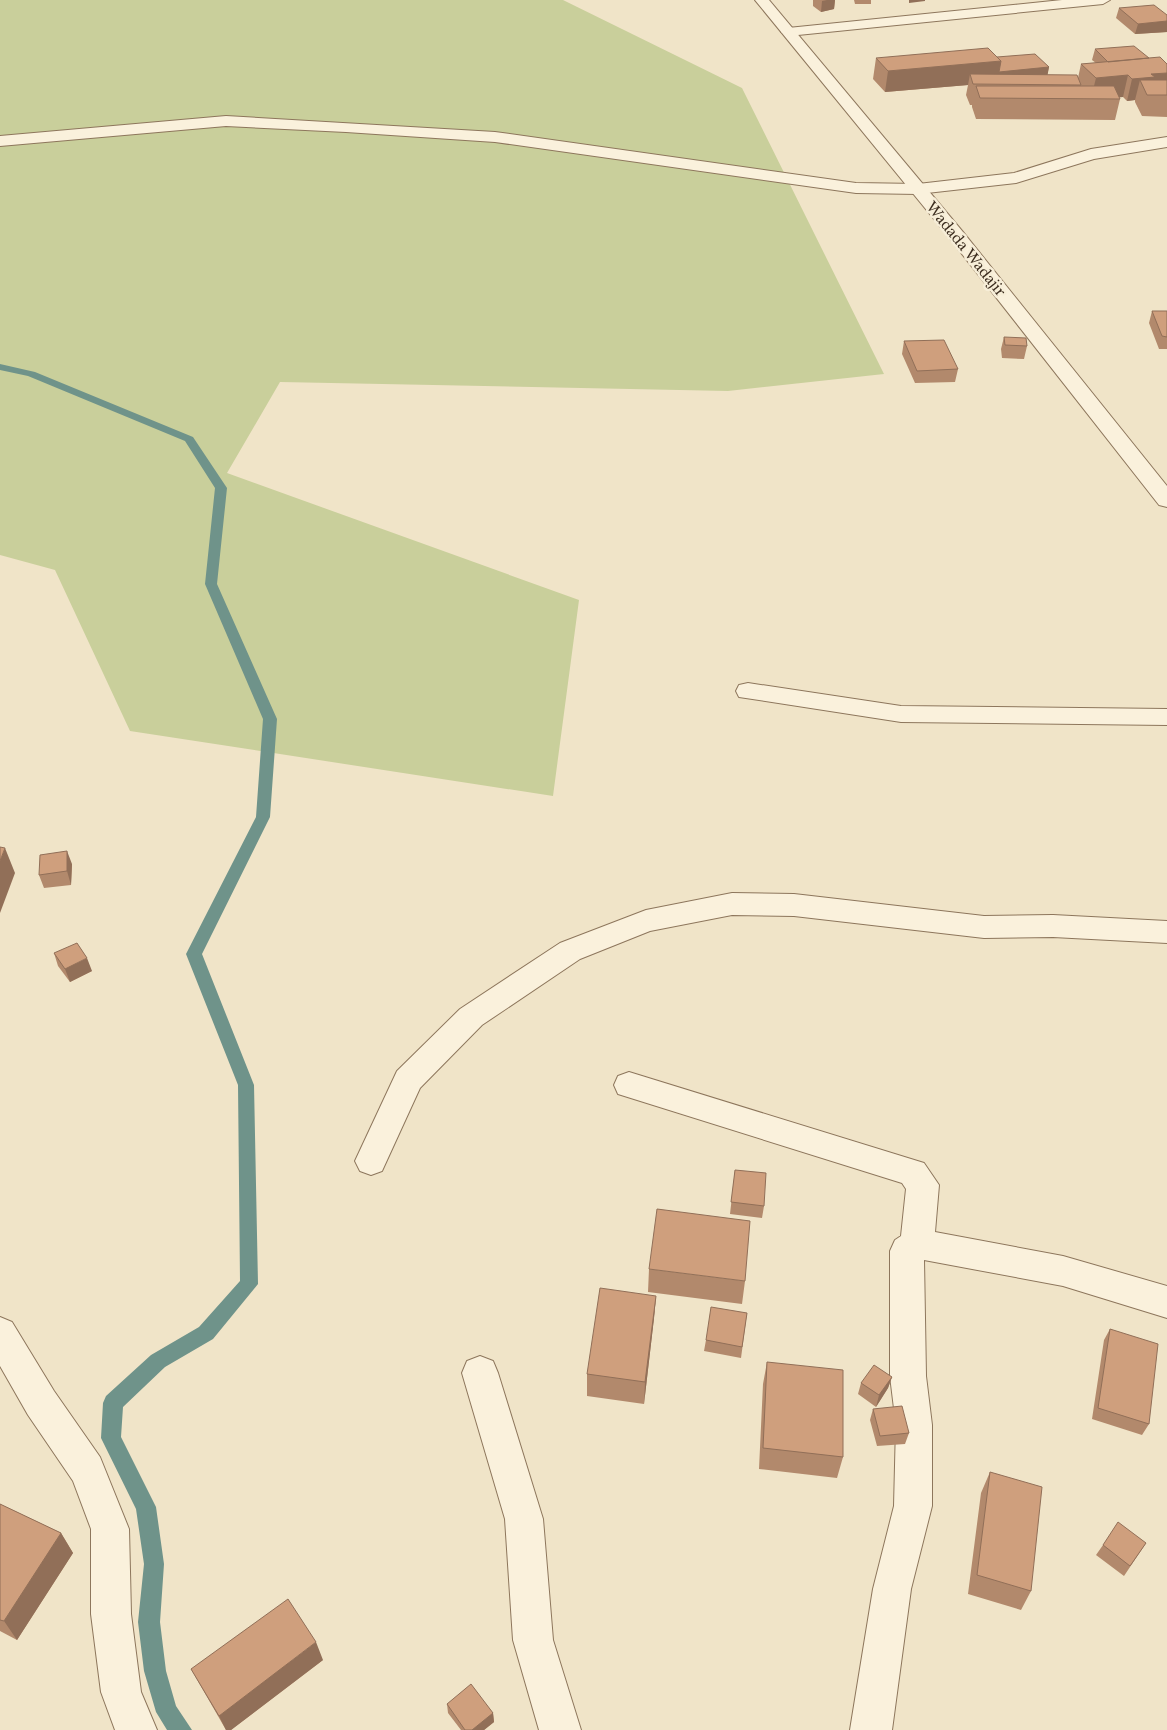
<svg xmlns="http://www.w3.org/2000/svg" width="1167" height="1730" viewBox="0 0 1167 1730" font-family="'Libre Baskerville',serif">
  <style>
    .green { fill: #c9cf9b }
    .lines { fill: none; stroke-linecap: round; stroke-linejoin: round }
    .stream { fill: #6f938a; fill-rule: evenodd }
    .minor-casing { stroke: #8d765c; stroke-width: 2 }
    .tertiary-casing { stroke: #8d765c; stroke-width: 2 }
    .minor { fill: #faf1dc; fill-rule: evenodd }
    .tertiary { fill: #faf1dc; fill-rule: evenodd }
    .wall { fill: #b2896c }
    .shaded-wall { fill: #916f58 }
    .building { fill: #cf9f7d; stroke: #916f58 }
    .labels { text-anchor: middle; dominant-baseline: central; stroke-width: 5; stroke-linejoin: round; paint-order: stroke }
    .far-street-label { font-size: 14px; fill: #3d2e20; stroke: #f7eed8 }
  </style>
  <rect width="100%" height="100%" fill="#f0e4c8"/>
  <path class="green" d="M0 0H563L742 88 884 374 728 391 280 382 227 473 579 600 553 796 130 731 55 570 0 555Z"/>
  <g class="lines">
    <path class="stream" d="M0 364 35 372 193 437 227 488 217 584 277 719 270 817 202 954 254 1085 258 1284 213 1339 165 1367 123 1407 121 1437 156 1507 164 1564 160 1622 166 1671 176 1706 192 1730H167L156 1712 144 1671 138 1622 144 1564 136 1509 101 1438 103 1403 106 1396 151 1355 199 1327 240 1281 238 1085 186 954 256 817 263 719 205 584 215 488 185 441 28 376 0 370Z"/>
    <g class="minor-casing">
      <path id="minor" d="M1062 0H1110L1103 4 788 36 781 32 788 28Z
        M226 116 495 132 856 183 918 184 1014 173 1091 149 1167 137V147L1094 159 1016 183 918 194 856 193 495 142 346 132 226 126 0 146V136Z
        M748 683 901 706 1167 709V725L901 722 739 697 736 691 739 685Z
        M732 893 794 894 984 916 1053 915 1167 921V943L1053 937 984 938 794 916 732 915 650 931 580 959 482 1025 420 1088 382 1171 371 1175 360 1171 355 1161 397 1071 460 1009 560 943 646 910Z
        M629 1072 924 1163 939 1185 935 1232 1063 1256 1167 1286V1318L1063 1286 924 1260 926 1376 932 1425V1506L911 1589 892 1730H850L873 1589 894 1506 896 1425 890 1376V1251L895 1240 901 1236 906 1189 902 1183 618 1094 614 1085 618 1076Z
        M0 1317 12 1322 54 1391 100 1457 129 1529 131 1614 141 1692 157 1730H115L101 1692 91 1614V1529L73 1481 28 1415 0 1366Z
        M480 1356 493 1361 498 1373 543 1519 553 1640 581 1730H539L513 1640 505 1519 462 1373 467 1361Z"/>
    </g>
    <g class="tertiary-casing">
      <path id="tertiary" d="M755 0H769L963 232 1167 486V507L1159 505 951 240Z"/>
    </g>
    <use href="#minor" class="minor"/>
    <use href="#tertiary" class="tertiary"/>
  </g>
  <path class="wall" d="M813 0H835L834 9 821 12 813 6Z
    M854 0H871V4H855Z
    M1119 8 1167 15V32L1135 34 1116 18Z
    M1095 49 1149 58 1167 64V117L1142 116 1135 102V100L1127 101 1123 97H1119L1120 99 1115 120 976 119 972 107V105H970L966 95 968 85 885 92 873 79 876 58 997 57 1049 67 1047 75 1078 78 1081 64 1096 63 1092 60Z
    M1152 311H1167V349H1159L1149 323Z
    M1004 337 1027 346 1024 359 1002 358 1001 349Z
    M904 341 958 369 955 382 915 383 902 354Z
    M72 864 71 885 44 888 39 875Z
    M54 953 92 971 70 982 58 966Z
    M735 1170 764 1206 762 1218 730 1214Z
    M649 1269 745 1281 742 1304 648 1292Z
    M656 1296 654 1318 644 1404 587 1396V1374Z
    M747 1313 741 1358 704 1351 706 1340Z
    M1110 1329 1149 1424 1142 1435 1092 1419 1104 1340Z
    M767 1362 843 1457 837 1478 759 1469 763 1384Z
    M892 1377 888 1388 876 1407 858 1394 861 1383Z
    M873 1409 909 1433 905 1444 877 1446 870 1420Z
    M990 1472 1031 1591 1021 1610 968 1594 981 1493Z
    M0 1504 61 1533 73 1553 17 1640 0 1631Z
    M1146 1543 1124 1576 1096 1555 1103 1545Z
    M323 1660 231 1730H226L191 1669Z
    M447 1704 493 1713 494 1722 484 1730H461L448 1713Z"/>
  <path class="shaded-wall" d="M827 0H835L834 9 821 12 822 1Z
    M909 0H925V1L909 3Z
    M1167 21V32L1135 34 1138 24Z
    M1001 61 1049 67 1047 78 970 74 968 85 885 92 888 71Z
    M1167 73V94L1140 80 1135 100 1127 101 1132 79 1151 74Z
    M1128 75 1123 97 1105 99 1091 98 1096 78Z
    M5 848 15 873 0 913V861Z
    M67 851 72 864 71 885 67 871Z
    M87 958 92 971 70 982 65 969Z
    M656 1296 654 1318 644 1404 645 1382Z
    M892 1377 888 1388 876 1407 879 1395Z
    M61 1533 73 1553 17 1640 4 1621Z
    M316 1642 323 1660 231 1730H226L219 1716Z
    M493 1713 494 1722 484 1730H472Z"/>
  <path class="building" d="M1154 5 1167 15V21L1138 24 1119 8Z
    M1134 46 1149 58 1108 62 1095 49Z
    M988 48 1001 61 888 71 876 58Z
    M1035 54 1049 67 999 72 1001 61 997 57Z
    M1160 57 1167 64V73L1151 74 1155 77 1132 79 1128 75 1096 78 1081 64Z
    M970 74 1077 75 1081 85 973 84Z
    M1140 80H1167V95H1147Z
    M976 86H1114L1120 99 980 98Z
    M1152 311H1167V337L1162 336Z
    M1004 337 1026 338 1027 346 1005 345Z
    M944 340 958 369 917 371 904 341Z
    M0 847 5 848 0 861Z
    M67 851V871L39 875 40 855Z
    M77 943 87 958 65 969 54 953Z
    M735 1170 766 1173 764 1206 731 1202Z
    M657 1209 750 1221 745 1281 649 1269Z
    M600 1288 656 1296 645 1382 587 1374Z
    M711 1307 747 1313 742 1347 706 1340Z
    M1110 1329 1158 1344 1149 1424 1098 1408Z
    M767 1362 843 1370V1457L763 1448Z
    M874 1365 892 1377 879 1395 861 1383Z
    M902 1406 909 1433 880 1436 873 1409Z
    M990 1472 1042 1487 1031 1591 977 1575Z
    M0 1504 61 1533 4 1621 0 1620Z
    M1118 1522 1146 1543 1130 1566 1103 1545Z
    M288 1599 316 1642 219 1716 191 1669Z
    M471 1684 493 1713 472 1730H465L447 1704Z"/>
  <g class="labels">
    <g class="far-street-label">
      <text transform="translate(966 249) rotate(51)">Wadada Wadajir</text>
    </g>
  </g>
</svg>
